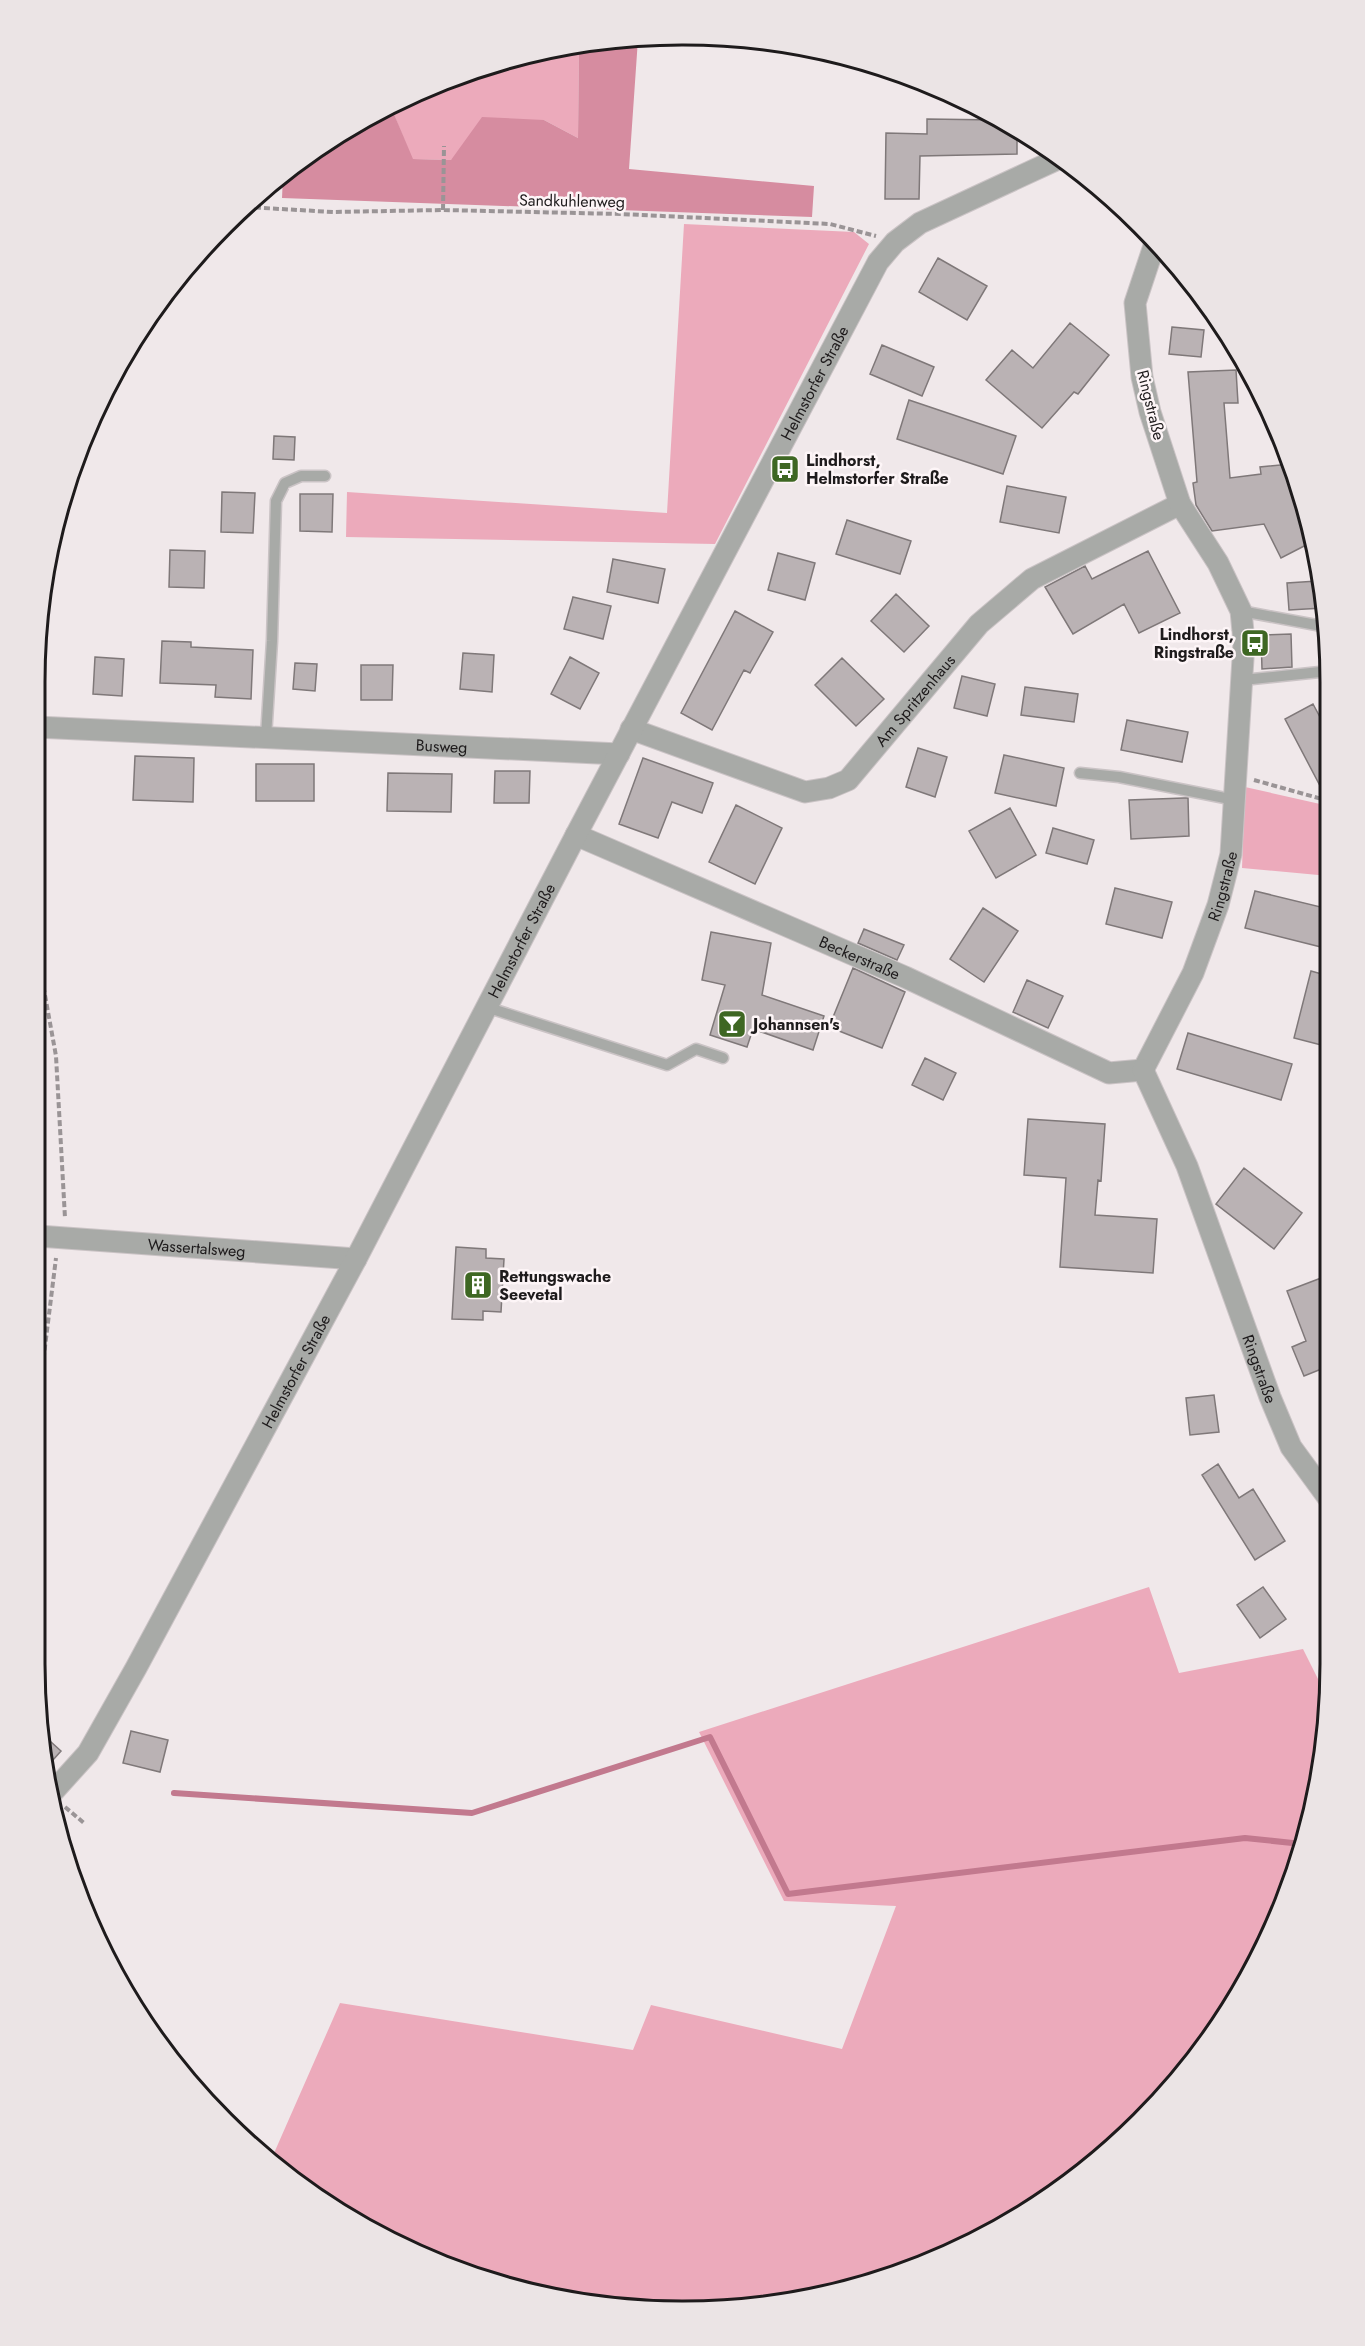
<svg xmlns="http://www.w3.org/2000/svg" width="1365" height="2346" viewBox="0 0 1365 2346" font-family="Jost,sans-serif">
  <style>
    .green { fill: #ecaabb }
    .forest { fill: #d68ca0 }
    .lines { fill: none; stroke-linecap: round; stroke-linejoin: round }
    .stream { stroke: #c2798e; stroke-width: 6 }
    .building { fill: #bab2b4; stroke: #7f7879; stroke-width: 1.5 }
    .lane-casing { stroke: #cac3c5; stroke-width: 13 }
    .street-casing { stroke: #cac3c5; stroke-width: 23 }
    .path { stroke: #9a9496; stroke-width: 4; stroke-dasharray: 6 3; stroke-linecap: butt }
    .lane { stroke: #a8aaa7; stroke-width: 10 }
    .street { stroke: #a8aaa7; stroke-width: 21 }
    .labels { text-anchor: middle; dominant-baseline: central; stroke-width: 5; stroke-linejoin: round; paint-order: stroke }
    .street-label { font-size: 16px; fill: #1e1b1c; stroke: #fdf5f7 }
    .poi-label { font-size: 16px; font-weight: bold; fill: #1e1b1c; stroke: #fdf5f7; text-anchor: start }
    .rim { fill: none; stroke: #1e1b1c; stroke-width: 3 }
  </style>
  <rect width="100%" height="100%" fill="#f0e8ea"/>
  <path class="green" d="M579 45 578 138 544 120 451 160 412 159 391 107 434 84 556 47Z
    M684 224 854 232 869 244 715 544 346 537 347 492 667 513Z
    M1245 787 1329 806V876L1242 868Z
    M1149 1587 1179 1673 1303 1649 1321 1685 1329 1687V1706L1296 1872 1221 2023 1169 2091 1077 2177 1006 2225 891 2277 809 2299 683 2311 514 2289 396 2245 322 2202 271 2160 340 2003 633 2050 651 2005 842 2049 896 1906 784 1901 699 1732Z"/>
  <path class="forest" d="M638 39 629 169 814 186 812 217 282 198 283 176 322 144 391 107 413 159 451 160 482 117 544 120 578 138 579 45Z"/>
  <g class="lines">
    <path class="stream" d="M174 1793 472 1813 710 1737 788 1894 1245 1838 1302 1844"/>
  </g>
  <path class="building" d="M927 119 997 120 1017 130V154L920 156 919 199H885L886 133 927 134Z
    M938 258 987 286 967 320 919 292Z
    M1070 323 1109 355 1078 394 1074 392 1042 428 986 380 1012 350 1033 368Z
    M1172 327 1204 330 1201 357 1169 354Z
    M882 345 934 367 922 396 870 374Z
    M1236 370 1238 403H1224L1230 478 1261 474 1260 467 1291 464 1296 475 1310 543 1281 558 1264 524 1212 531 1196 505 1193 483 1197 482 1188 372Z
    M909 400 1016 436 1003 474 897 439Z
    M274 436 295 437 294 460 273 459Z
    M1007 486 1066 497 1059 533 1000 522Z
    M222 492 255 493 253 533 221 532Z
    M300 494H333L332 532 300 531Z
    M847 520 911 541 900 574 836 554Z
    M170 550 205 551 204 588 169 587Z
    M1148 551 1180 613 1139 633 1124 604 1073 634 1045 587 1085 566 1092 579Z
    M778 553 815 563 805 600 768 590Z
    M613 559 665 569 658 603 607 592Z
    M1317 581 1323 608 1289 610 1287 583Z
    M896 594 929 626 904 652 871 621Z
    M573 597 611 606 603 639 564 629Z
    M735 611 773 632 750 673 744 670 712 730 681 713Z
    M1291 634 1292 667 1262 669 1261 635Z
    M162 641 191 642V647L253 650 251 699 215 697 216 685 160 683Z
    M463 653 494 655 492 692 460 689Z
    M95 657 124 659 122 696 93 694Z
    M570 657 599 673 580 709 551 694Z
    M842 658 884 699 856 726 815 685Z
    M295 663 317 664 315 691 293 689Z
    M361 665H393L392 700H361Z
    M962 676 995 684 987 716 954 708Z
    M1025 687 1078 694 1074 722 1021 715Z
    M1313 704 1329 734V803L1285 719Z
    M1127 720 1188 732 1182 762 1121 750Z
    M918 748 947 757 935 797 906 787Z
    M1004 755 1064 768 1056 806 995 793Z
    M135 756 194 758 193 802 133 800Z
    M643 758 713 783 702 813 672 802 658 838 619 824Z
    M256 764H314V801H256Z
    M495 771H530L529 803H494Z
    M388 773 452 774 451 812 387 811Z
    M1184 798H1188L1189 836 1131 839 1129 800Z
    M736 805 782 828 755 884 709 862Z
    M1010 808 1036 855 996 878 969 831Z
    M1053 828 1094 840 1087 864 1046 853Z
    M1115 888 1172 902 1162 938 1106 924Z
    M1255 891 1329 909V930L1325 948 1245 928Z
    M983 908 1018 931 984 982 950 959Z
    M864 929 904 945 897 960 858 943Z
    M711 932 771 943 762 995 824 1016 813 1050 753 1029 747 1047 710 1035 725 985 702 980Z
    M853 968 905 992 882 1048 829 1027Z
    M1311 971 1329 976V1047L1294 1038Z
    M1027 980 1063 996 1048 1028 1013 1012Z
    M1188 1033 1292 1064 1281 1100 1177 1069Z
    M925 1058 956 1073 943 1100 912 1085Z
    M1028 1119 1105 1124 1101 1181 1098 1180 1095 1215 1157 1219 1153 1273 1060 1267 1066 1178 1024 1175Z
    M1244 1168 1302 1213 1274 1249 1216 1204Z
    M456 1247 486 1249V1258L504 1259 501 1312 483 1311V1320L452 1319Z
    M1321 1278 1329 1300V1366L1304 1376 1292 1347 1306 1341 1287 1291Z
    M1214 1395 1219 1432 1190 1435 1186 1398Z
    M1218 1464 1239 1498 1253 1489 1285 1541 1255 1560 1202 1475Z
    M1263 1587 1286 1619 1260 1638 1237 1605Z
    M131 1731 168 1740 160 1772 123 1763Z
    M40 1732 61 1751 45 1769 40 1748Z"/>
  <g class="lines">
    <g class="lane-casing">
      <path id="lane" d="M1241 611 1327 627
        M1243 680 1329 671
        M266 737 272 641 276 501 285 483 301 476H325
        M1080 773 1119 777 1235 800
        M486 1007 667 1065 696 1049 723 1058"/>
    </g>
    <g class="street-casing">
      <g id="street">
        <path id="s1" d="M36 727 619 754"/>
        <path id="s2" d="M631 729 805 792 829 788 848 780 979 624 1032 579 1180 504"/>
        <path id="s3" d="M576 835 905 977 1109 1073 1143 1070"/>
        <path id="s4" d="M1143 1070 1193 973 1218 905 1231 854 1244 642 1241 611 1218 563 1180 504 1150 412 1142 377 1135 303 1155 243"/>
        <path id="s5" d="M1143 1070 1187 1166 1270 1397 1291 1447 1329 1499"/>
        <path id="s6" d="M38 1236 356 1259"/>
        <path id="s7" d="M51 1794 88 1753 136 1668 356 1259 576 835 878 262 895 242 920 223 1060 158"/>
      </g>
    </g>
    <path class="path" d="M246 207 333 212 443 210 621 214 830 224 876 236
      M443 210 444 146
      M1254 780 1329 801
      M37 951 56 1056 65 1218
      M39 1395 56 1258
      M65 1807 84 1823"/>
    <use href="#lane" class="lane"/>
    <use href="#street" class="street"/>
  </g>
  <defs>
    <g id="bus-square" transform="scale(1.5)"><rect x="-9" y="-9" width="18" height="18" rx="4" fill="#3e6723" stroke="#fdf5f7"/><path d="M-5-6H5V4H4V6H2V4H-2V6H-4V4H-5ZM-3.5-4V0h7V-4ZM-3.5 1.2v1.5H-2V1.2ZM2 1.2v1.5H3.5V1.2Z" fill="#fff"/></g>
    <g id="bar-square" transform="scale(1.5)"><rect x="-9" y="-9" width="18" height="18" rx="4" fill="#3e6723" stroke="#fdf5f7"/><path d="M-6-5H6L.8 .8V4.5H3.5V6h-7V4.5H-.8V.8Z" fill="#fff"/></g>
    <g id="building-square" transform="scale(1.5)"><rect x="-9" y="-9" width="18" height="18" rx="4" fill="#3e6723" stroke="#fdf5f7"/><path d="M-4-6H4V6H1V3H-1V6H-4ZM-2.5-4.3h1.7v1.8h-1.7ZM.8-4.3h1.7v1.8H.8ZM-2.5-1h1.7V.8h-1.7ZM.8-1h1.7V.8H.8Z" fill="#fff"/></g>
  </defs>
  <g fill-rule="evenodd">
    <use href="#bus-square" x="785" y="469"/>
    <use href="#bus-square" x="1255" y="643"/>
    <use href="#bar-square" x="732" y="1024"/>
    <use href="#building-square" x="478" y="1285"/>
  </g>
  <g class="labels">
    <g class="street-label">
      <text transform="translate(572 201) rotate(1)">Sandkuhlenweg</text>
      <text stroke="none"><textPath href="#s7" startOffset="1606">Helmstorfer Straße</textPath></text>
      <text transform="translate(1151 405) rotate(76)">Ringstraße</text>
      <text stroke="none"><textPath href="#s2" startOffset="334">Am Spritzenhaus</textPath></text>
      <text stroke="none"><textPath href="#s1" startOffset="406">Busweg</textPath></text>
      <text stroke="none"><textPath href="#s4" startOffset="201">Ringstraße</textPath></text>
      <text stroke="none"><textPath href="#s7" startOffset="976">Helmstorfer Straße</textPath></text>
      <text stroke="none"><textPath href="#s3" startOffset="309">Beckerstraße</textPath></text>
      <text stroke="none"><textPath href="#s6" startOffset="159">Wassertalsweg</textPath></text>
      <text stroke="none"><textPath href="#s5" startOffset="321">Ringstraße</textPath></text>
      <text stroke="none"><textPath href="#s7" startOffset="490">Helmstorfer Straße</textPath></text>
    </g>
    <g class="poi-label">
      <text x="806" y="460">Lindhorst,<tspan x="806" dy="18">Helmstorfer Straße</tspan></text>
      <text x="1234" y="634" text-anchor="end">Lindhorst,<tspan x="1234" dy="18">Ringstraße</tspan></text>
      <text x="753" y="1024">Johannsen's</text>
      <text x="499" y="1276">Rettungswache<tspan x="499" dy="18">Seevetal</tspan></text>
    </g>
  </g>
  <path d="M0 0H1365V2346H0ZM682 45H683A637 637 0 0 1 1320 682V1664A637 637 0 0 1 683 2301H682A637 637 0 0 1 45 1664V682A637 637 0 0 1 682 45Z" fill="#ebe4e5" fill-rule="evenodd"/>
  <path class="rim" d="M682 45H683A637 637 0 0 1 1320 682V1664A637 637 0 0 1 683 2301H682A637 637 0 0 1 45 1664V682A637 637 0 0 1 682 45Z"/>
</svg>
